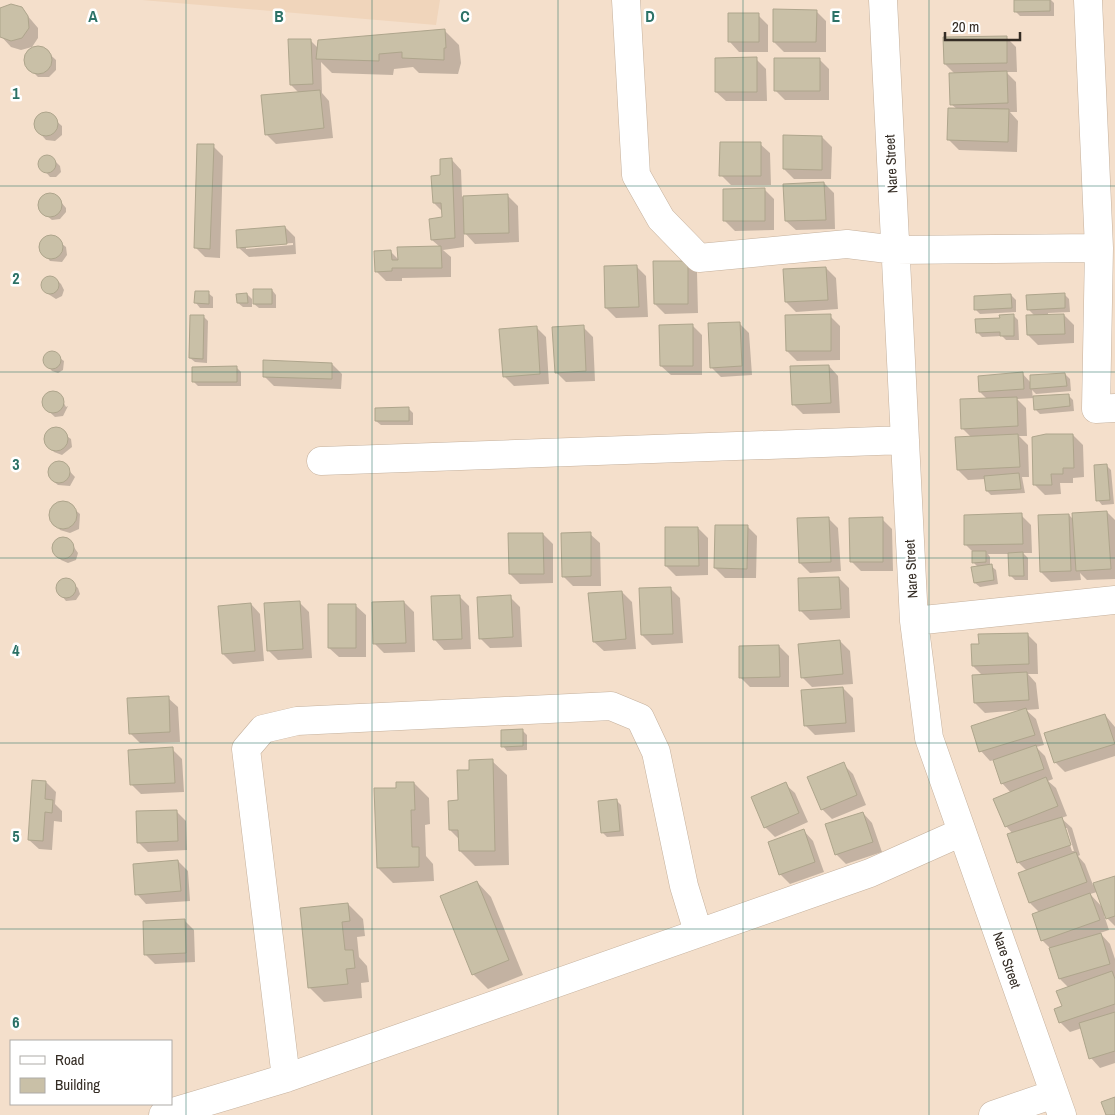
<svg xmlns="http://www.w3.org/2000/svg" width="1115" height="1115" viewBox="0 0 1115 1115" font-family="'Archivo Narrow',sans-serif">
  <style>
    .built { fill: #f0d5bb }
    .shadow { fill: #0003; fill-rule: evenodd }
    .building { fill: #c9c0a7; stroke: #aea58c }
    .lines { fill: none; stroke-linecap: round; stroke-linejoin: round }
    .minor-casing { stroke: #c5b19d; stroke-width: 29 }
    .minor { stroke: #fff; stroke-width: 28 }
    .grid { fill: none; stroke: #2c7267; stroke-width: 1; stroke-opacity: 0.55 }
    .labels { text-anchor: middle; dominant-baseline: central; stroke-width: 5; stroke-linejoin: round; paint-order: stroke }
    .street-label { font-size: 14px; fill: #342c24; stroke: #fff }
    .grid-label { font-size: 16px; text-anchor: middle; font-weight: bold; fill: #2c7267; stroke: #fff; stroke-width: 5; stroke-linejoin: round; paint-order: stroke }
  </style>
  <rect width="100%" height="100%" fill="#f4dfcb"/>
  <path class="built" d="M142 0H440L436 25Z"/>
  <path class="shadow" d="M1015 0H1051L1054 3V16H1020L1015 11Z
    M21 8 38 28V38L32 47 21 50 11 47 0 35V10Z
    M816 11 826 21V52H784L774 42Z
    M758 15 768 25V52H739L730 42Z
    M444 30 459 45 461 63 458 74 419 73 413 67 394 69 393 75 332 73 321 62 322 93 329 101 333 138 276 144 266 134 299 93 291 85 310 40 318 48Z
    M1006 37 1016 47 1017 72H1006L1016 82 1017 112H1010L1018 121 1017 152 959 150 949 140 957 109 951 104 955 74 945 64Z
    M33 47 43 48 56 60V70L49 77H38L26 65V54Z
    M756 59 766 69 767 101H726L716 92Z
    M819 59 829 69V100H785L775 90Z
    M47 113 62 126V135L55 141 46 140 35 128 38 116Z
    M822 137 832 147 831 179H794L784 169Z
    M760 144 770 153 771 185H731L721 175Z
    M213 146 223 156 220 258 205 257 195 247Z
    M50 156 60 166 61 172 56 177H50L39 164 44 157Z
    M452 160 461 170 462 197 508 196 518 206 519 242 475 244 464 232V247L443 250 451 257V277L402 278V281H386L376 271 391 252 399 260 440 247 432 240 443 219V212L434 203 442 176Z
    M824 183 834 193 835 229 796 230 786 221Z
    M764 189 774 199V230L735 231 725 221Z
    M48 194 56 196 66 208V212L60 219 52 220 40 210 39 206 41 198Z
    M285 227 295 237 296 254 249 257 239 248ZM293 243V245L246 249V246Z
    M53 237 66 247 67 255 62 262 50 261 40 249 45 238Z
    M687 262 697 272 698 313 665 314 655 304Z
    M636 266 646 276 648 317 616 318 606 308Z
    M826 268 836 278 838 309 796 312 786 302Z
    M46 278 56 279 61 284 64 290 62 296 56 299 45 292 42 286Z
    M272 290 276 295V308H259L254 304Z
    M208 293 213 297V308H200L196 303Z
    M247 294 252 299V307H243L238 303Z
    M1064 294 1069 299 1070 312 1048 313V316L1064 315 1074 325V343L1038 345 1028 335 1035 316 1029 310Z
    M1011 295 1016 300V312L980 314 976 310Z
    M830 316 840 326V360L797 361 787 351Z
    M1014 316 1018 320 1019 340H1006L1002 336 982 337 977 332Z
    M204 317 208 321 207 363 195 362 190 358Z
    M739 323 749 333 752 375 721 377 711 367Z
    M692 325 702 335V375H671L661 366Z
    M536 327 546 337 549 384 514 386 504 376Z
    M583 327 593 337 595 381 566 382 556 372Z
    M51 352 64 361 63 370 58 373 52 371 44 361 46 355Z
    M332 364 342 374 341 389 274 386 264 376Z
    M829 366 838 376 840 413 803 414 793 404Z
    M237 368 241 372V386H198L193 381Z
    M1022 373 1031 383 1065 374 1070 379 1071 391 1036 394 1032 390 1033 398 1068 395 1073 400 1074 411 1040 414 1035 409 1034 398 1017 399 1026 408 1027 436H1019L1028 445 1029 477H1022L1025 493 991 495 987 491 986 479 968 480 958 470 972 438 962 428 988 400 980 392Z
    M48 393 59 394 66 407 68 406 63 416 55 417 44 407 43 399Z
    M409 409 413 413V425H381L376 421Z
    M55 428 71 439 72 447 62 455 54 452 46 444V435Z
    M1073 435 1083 445 1084 477 1073 478V483H1060L1061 494 1045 495 1035 485Z
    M62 463 75 477 70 486 58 485 53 481 50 470 54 464Z
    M1106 465 1111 470 1114 504 1102 505 1098 500Z
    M67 503 80 514 79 529 70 533 60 530 50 516V511L57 504Z
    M1107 512 1115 520V579L1087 580 1080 573 1081 580 1051 582 1041 572 1069 515 1074 520Z
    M1021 515 1031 525 1032 553H1023L1028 558V580H1015L1011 576 1010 554H988L990 557V565L996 570 998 584 980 587 975 583 978 567 973 562V552L966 545Z
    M828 518 838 528 841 571 810 573 800 563Z
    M882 519 892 529 893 571H861L851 561Z
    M747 526 757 536 756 578H725L715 568Z
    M698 528 708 538V575L676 576 666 566Z
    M543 534 553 544V583L520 584 510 574Z
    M590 534 600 543 601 586H573L563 576Z
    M58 538H66L71 543 78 553 76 560 68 563 61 560 53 552V544Z
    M839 578 849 588 850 618 810 620 800 610Z
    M67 579 78 588 80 594 76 600 66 601 57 590 58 584Z
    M670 588 680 598 683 643 652 645 642 635Z
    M622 592 632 602 636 649 604 651 594 642Z
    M459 596 469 606 471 649 444 650 435 640 433 597Z
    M510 597 520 607 522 647 490 648 480 638Z
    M299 602 309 612 312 658 278 660 268 650Z
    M404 602 414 612 415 652 384 653 375 644Z
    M251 604 260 614 264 661 233 664 223 654 219 607Z
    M356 606 366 615V657H339L329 648Z
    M1027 634 1037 644 1038 674H1028L1036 683 1039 709 1026 710 1036 719 1044 745 1036 747 1045 756 1053 779 1048 781 1056 788 1067 816 1061 818 1072 828 1080 855 1078 856 1085 864 1093 885 1115 877V926L1104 915 1109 930 1100 933 1110 944 1115 959V1063L1100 1068 1091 1058 1082 1028 1070 1032 1060 1022 1069 988 1060 979 1051 949 1042 940 1039 912 1030 903 1027 871 1018 862 1013 834 1006 826 1011 793 1002 783 994 760 990 761 981 751 1020 710 985 713 975 703 983 676 973 666ZM1064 828H1067L1074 851H1072ZM1097 892 1103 908 1090 894Z
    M840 641 850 651 853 684 812 687 802 677Z
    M779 646 789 656V687H750L740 677Z
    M843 688 853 698 855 732 815 735 805 725Z
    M168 698 178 707 180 742 140 743 130 733Z
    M1105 715 1115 727V756L1065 772 1055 762Z
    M522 730 527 735V750L507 751 503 746Z
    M172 749 182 759 184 792 141 794 131 784Z
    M492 761 507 775 509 865 475 866 460 851V840L450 830 470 771Z
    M843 764 853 774 866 805 832 819 822 809Z
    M46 782 56 792 55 804 62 811V822L54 821 52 850 39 849 29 840Z
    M414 783 429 798 430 824 425 825 426 856 433 864 434 881 393 883 378 868 398 789Z
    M785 784 795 793 808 822 775 837 765 827Z
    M616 800 621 805 624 836 607 837 603 833Z
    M176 811 186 821 187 850 148 852 138 842Z
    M863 813 872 823 882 852 846 864 836 854Z
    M804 831 813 841 824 872 790 884 780 874Z
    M178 861 188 871 190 901 146 904 137 894Z
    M477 882 491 897 523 975 488 989 473 974Z
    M348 904 363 919 365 936 357 937 359 957 367 966 369 982 361 983 362 998 324 1002 309 987Z
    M184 920 194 930 195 962 155 964 145 954Z"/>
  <path class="building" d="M1014 0H1050V11L1014 12Z
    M11 4 22 7 28 16 29 28 22 38 11 41 0 37V8Z
    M773 9 817 10 816 42H773Z
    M728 13H759V42H728Z
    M445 29 446 48H444V60L402 58V52L379 54V61L316 59 318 40Z
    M1007 36V63L944 64 943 37Z
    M288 39H311L313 84 290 85Z
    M24 60a14 14 0 1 1 28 0a14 14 0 1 1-28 0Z
    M757 57V92H715V58Z
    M774 58H820V91H774Z
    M1007 71 1008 103 950 105 949 73Z
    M320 90 324 128 265 135 261 95Z
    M948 108 1009 109 1008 142 947 140Z
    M34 124a12 12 0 1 1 24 0a12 12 0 1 1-24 0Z
    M783 135 822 136V170L783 169Z
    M720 142H761V176H719Z
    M197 144H214L210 249 194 248Z
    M38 164a9 9 0 1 1 18 0a9 9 0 1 1-18 0Z
    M452 158 455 238 431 240 429 219 442 217 441 203H433L431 176 440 175V159Z
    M824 182 826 220 785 221 783 184Z
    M765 188V221H723V189Z
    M38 205a12 12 0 1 1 24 0a12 12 0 1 1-24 0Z
    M508 194 509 233 464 234 463 196Z
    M285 226 287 244 237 248 236 230Z
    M39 247a12 12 0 1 1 24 0a12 12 0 1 1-24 0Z
    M441 246 442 268H392V271L375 272 374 251 391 250 392 260H398L397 247Z
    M653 261H688V304H654Z
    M637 265 639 307 605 308 604 266Z
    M826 267 828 300 785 302 783 269Z
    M41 285a9 9 0 1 1 18 0a9 9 0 1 1-18 0Z
    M253 289H272V304H253Z
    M195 291H209V304L194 303Z
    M247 293 248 303H237L236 294Z
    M1065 293V308L1027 310 1026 295Z
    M1011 294 1012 308 974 310V296Z
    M831 314V351H786L785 315Z
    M1014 314V336H1000V332L976 333 975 319 1000 318 999 315Z
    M1064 314 1065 334 1027 335 1026 315Z
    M190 315H204L203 359 189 358Z
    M740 322 742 366 710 368 708 323Z
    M693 324V366H660L659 325Z
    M584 325 586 371 555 373 552 327Z
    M537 326 540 374 503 377 499 329Z
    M43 360a9 9 0 1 1 18 0a9 9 0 1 1-18 0Z
    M263 360 332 363V379L263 377Z
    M829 365 831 403 792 405 790 366Z
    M237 366V382H192V367Z
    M1023 372 1024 389 979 392 978 376Z
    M1065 373 1067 386 1030 389V375Z
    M42 402a11 11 0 1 1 22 0a11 11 0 1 1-22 0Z
    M1069 394 1070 406 1034 410 1033 396Z
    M1017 397 1018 426 961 429 960 399Z
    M409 407V421H375V408Z
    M44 439a12 12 0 1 1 24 0a12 12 0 1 1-24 0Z
    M1018 434 1020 467 957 470 955 437Z
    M1046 434H1073L1074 468H1063V474H1051L1052 485H1033L1032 437Z
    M48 472a11 11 0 1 1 22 0a11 11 0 1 1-22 0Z
    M1107 464 1110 500 1096 501 1094 465Z
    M1019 473 1021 489 986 491 984 476Z
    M49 515a14 14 0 1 1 28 0a14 14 0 1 1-28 0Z
    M1107 511 1111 569 1076 571 1072 513Z
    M1022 513 1023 544 964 545V515Z
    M1069 514 1071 571 1040 572 1038 515Z
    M829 517 831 562 799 563 797 518Z
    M883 517V562H850L849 518Z
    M715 525H748L747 569 714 568Z
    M665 527H698L699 566H665Z
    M591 532V576L562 577 561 533Z
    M508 533H543L544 574H509Z
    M52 548a11 11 0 1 1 22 0a11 11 0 1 1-22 0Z
    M972 551H986V562L972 563Z
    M1023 552 1024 576H1009L1008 553Z
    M992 564 994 580 974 583 971 567Z
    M839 577 841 609 799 611 798 578Z
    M56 588a10 10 0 1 1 20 0a10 10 0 1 1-20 0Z
    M671 587 673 634 641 635 639 588Z
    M622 591 626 639 593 642 588 593Z
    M460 595 462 639 433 640 431 596Z
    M511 595 513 637 479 639 477 597Z
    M300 601 303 649 267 651 264 603Z
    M404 601 406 643 373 644 372 602Z
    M251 603 255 651 222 654 218 606Z
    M328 604H356V648H328Z
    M1028 633 1029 664 972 666 971 644H979L978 634Z
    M840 640 843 674 801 678 798 644Z
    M779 645 780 677 739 678V646Z
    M1027 672 1029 700 974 703 972 675Z
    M843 687 846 723 804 726 801 690Z
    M169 696 170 732 129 734 127 698Z
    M1026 708 1035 735 979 752 971 726Z
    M1105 714 1115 744 1054 763 1044 733Z
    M523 729V746L501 747V730Z
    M1036 745 1044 769 1001 784 993 760Z
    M173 747 175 783 130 785 128 750Z
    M493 759 495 851H459L458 830H449L448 801 458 800 457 770H469V760Z
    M844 762 857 795 821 810 807 777Z
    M1046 777 1058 806 1005 827 993 799Z
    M32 780 46 781 45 799 53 800 52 813 45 812 43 841 28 840Z
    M396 782H414L415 810H411L412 847H419V867L377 868 374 788H396Z
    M786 782 799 813 764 828 751 797Z
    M617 799 620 831 601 833 598 801Z
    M177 810 178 841 137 843 136 811Z
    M863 812 873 842 835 855 825 824Z
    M1062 817 1071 845 1017 863 1007 834Z
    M804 829 815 862 779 875 768 842Z
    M1076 852 1087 882 1029 903 1018 873Z
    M178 860 181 891 135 895 133 864Z
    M1115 876V916L1106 919 1093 883Z
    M477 881 509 960 472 975 440 896Z
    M1090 893 1100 920 1041 941 1032 914Z
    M348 903 350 921 342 922 345 950H353L355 968 346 969 348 984 308 988 300 908Z
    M185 919 186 953 144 955 143 921Z
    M1101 933 1110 964 1059 979 1049 948Z
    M1112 971 1115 979V1004L1059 1023 1054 1009 1062 1006 1056 991Z
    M1115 1012V1051L1089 1059 1079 1023Z
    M1115 1097V1115H1106L1101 1102Z"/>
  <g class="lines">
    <g class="minor-casing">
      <path id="minor" d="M626 0 636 175 661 219 699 258 847 244 896 250 1099 248
        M883 0 914 621 929 738 1062 1115
        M1088 0 1099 248 1096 409 1115 408
        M321 461 905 440
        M914 621 1115 600
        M286 1078 246 749 263 729 297 721 611 706 640 718 656 752 684 886 698 932
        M163 1115 286 1078 870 873 962 832
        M993 1115 1054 1094"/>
    </g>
    <use href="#minor" class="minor"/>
  </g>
  <path class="grid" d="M186 0V1115M372 0V1115M558 0V1115M743 0V1115M929 0V1115M0 186H1115M0 372H1115M0 558H1115M0 743H1115M0 929H1115"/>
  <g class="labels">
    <g class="street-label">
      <text transform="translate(891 164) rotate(-93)">Nare Street</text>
      <text transform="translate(911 569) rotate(-93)">Nare Street</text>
      <text transform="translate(1007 960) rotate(71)">Nare Street</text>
    </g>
  </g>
  <g class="grid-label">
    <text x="93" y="22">A</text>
    <text x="279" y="22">B</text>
    <text x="465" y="22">C</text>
    <text x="650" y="22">D</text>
    <text x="836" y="22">E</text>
    <text x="16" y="99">1</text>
    <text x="16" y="284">2</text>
    <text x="16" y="470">3</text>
    <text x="16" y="656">4</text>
    <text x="16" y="842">5</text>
    <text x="16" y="1028">6</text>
  </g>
  <rect x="10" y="1040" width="162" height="65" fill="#ffffff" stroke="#aeaba7"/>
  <rect x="20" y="1056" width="25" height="8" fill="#ffffff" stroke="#aeaba7"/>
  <text x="55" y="1065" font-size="15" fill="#342c24">Road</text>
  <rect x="20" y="1078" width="25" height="15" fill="#c9c0a7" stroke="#aeaba7"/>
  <text x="55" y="1090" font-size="15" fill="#342c24">Building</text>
  <path d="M945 32v8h75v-8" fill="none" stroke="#342c24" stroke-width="2.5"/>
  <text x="952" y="32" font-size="15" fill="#342c24" stroke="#ffffff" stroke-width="4" paint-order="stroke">20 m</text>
</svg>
